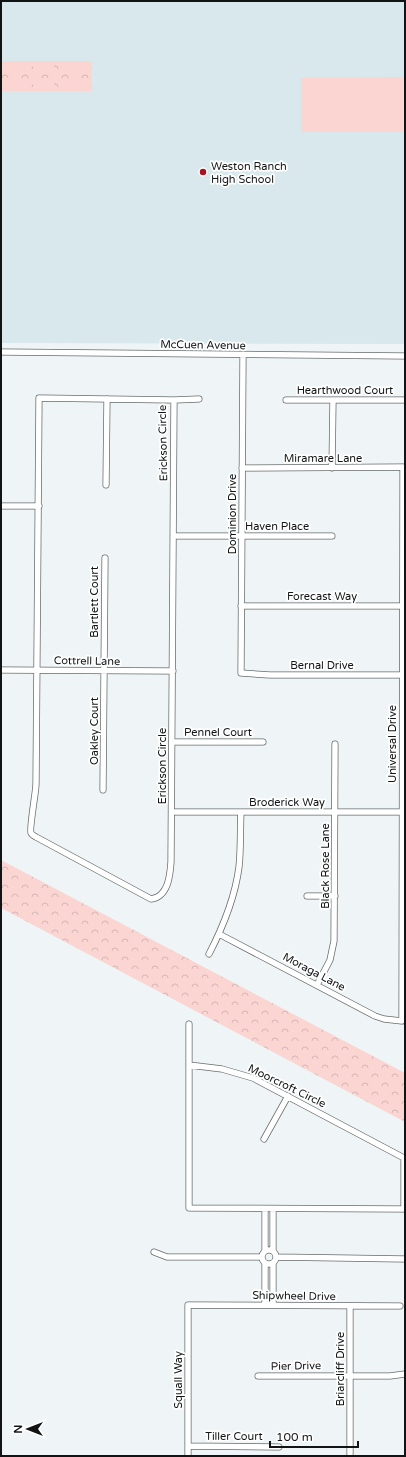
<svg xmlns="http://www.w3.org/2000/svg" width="406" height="1457" viewBox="0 0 406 1457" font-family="'Varela Round',sans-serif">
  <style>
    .built { fill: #d9e8ec }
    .forest { fill: url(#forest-crowns) }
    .pitch { fill: #fad5d1 }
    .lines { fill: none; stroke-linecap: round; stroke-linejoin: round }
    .minor-casing { stroke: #676c6d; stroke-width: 7 }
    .minor { stroke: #fff; stroke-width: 5.5 }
    .poi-dot { fill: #a9131f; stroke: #fff; stroke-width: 1.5 }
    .labels { text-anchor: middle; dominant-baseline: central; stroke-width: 3.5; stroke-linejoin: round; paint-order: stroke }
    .poi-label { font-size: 11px; fill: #111314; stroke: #fff; text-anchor: start }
    .street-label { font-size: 11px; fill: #111314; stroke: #fff }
  </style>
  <defs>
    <pattern id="forest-crowns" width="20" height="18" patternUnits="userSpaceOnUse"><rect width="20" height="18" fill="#fad5d1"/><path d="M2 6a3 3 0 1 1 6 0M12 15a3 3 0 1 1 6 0" fill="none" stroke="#d5b6b3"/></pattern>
  </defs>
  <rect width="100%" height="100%" fill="#eff5f7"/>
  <path class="built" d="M1 1H405V344L1 343Z"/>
  <path class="forest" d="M1 61H92V91H1Z
    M1 860 405 1073V1122L1 908Z"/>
  <path class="pitch" d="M33 63H54V73H33Z
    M1 64H21V73H1Z
    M65 64H86V73H65Z
    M403 77V132H301V78Z
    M1 78H21V88H1Z
    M33 78H54V88H33Z
    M65 78H86V88H65Z"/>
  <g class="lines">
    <g class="minor-casing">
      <path id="minor" d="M1 352 405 356
        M243 355 241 673 270 675H403
        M174 400 171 862C170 876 168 897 151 899L36 837C34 836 32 835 31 833 29 829 36 792 36 784L39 398 174 400 199 399
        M286 400H403
        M332 468 333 400
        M106 485 107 399
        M1 506H39
        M173 536H332
        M241 606H403
        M1 670 173 671
        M172 742H263
        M103 790 105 558
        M172 812H402
        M307 896H335
        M219 934 375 1016 384 1019 402 1021 403 467 242 468
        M209 954C223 927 235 898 239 867 241 849 240 830 241 812
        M317 985 330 960 334 941 335 744
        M189 1065 222 1069 253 1078 404 1158V1209L189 1208V1024
        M264 1139 288 1096
        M265 1209V1251
        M262 1257a7 7 0 1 1 14 0a7 7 0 1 1-14 0Z
        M273 1251V1209
        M154 1252 167 1257H262
        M276 1257 405 1259
        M265 1263V1305
        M273 1263V1305
        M258 1376H390L405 1374
        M188 1446 279 1447
        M188 1456V1305L400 1306
        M350 1456V1306"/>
    </g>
    <use href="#minor" class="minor"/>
  </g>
  <circle class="poi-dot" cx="203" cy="172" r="4"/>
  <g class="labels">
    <g class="poi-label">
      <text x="211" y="166">Weston Ranch<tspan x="211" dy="13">High School</tspan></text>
    </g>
    <g class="street-label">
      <text transform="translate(203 345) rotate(1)">McCuen Avenue</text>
      <text x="345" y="390">Hearthwood Court</text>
      <text transform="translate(163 443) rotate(-91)">Erickson Circle</text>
      <text x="323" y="458">Miramare Lane</text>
      <text transform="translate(232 514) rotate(-90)">Dominion Drive</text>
      <text x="277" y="526">Haven Place</text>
      <text x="322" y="596">Forecast Way</text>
      <text transform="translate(94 602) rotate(-90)">Bartlett Court</text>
      <text transform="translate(87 661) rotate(1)">Cottrell Lane</text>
      <text x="322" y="665">Bernal Drive</text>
      <text transform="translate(94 731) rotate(-90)">Oakley Court</text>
      <text x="218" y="732">Pennel Court</text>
      <text transform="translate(392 744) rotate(-90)">Universal Drive</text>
      <text transform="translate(162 766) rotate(-90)">Erickson Circle</text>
      <text x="287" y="802">Broderick Way</text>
      <text transform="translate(325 866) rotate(-90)">Black Rose Lane</text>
      <text transform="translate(314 972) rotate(28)">Moraga Lane</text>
      <text transform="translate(287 1086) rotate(26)">Moorcroft Circle</text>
      <text transform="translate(294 1296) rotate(1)">Shipwheel Drive</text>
      <text transform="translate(296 1366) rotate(-1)">Pier Drive</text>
      <text transform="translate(340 1369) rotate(-90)">Briarcliff Drive</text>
      <text transform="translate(178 1380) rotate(-90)">Squall Way</text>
      <text x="234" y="1436">Tiller Court</text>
    </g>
  </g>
  <rect width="406" height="1457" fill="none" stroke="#111314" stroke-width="4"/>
  <g transform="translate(28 1429) rotate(270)" stroke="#ffffff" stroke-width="3" paint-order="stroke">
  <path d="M0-3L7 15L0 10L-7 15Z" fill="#111314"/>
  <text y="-6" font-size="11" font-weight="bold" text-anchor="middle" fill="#111314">N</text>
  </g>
  <path d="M270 1441v6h88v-6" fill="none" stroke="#111314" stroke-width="2"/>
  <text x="276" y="1441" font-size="12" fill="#111314" stroke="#ffffff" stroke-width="3" paint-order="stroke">100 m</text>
</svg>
